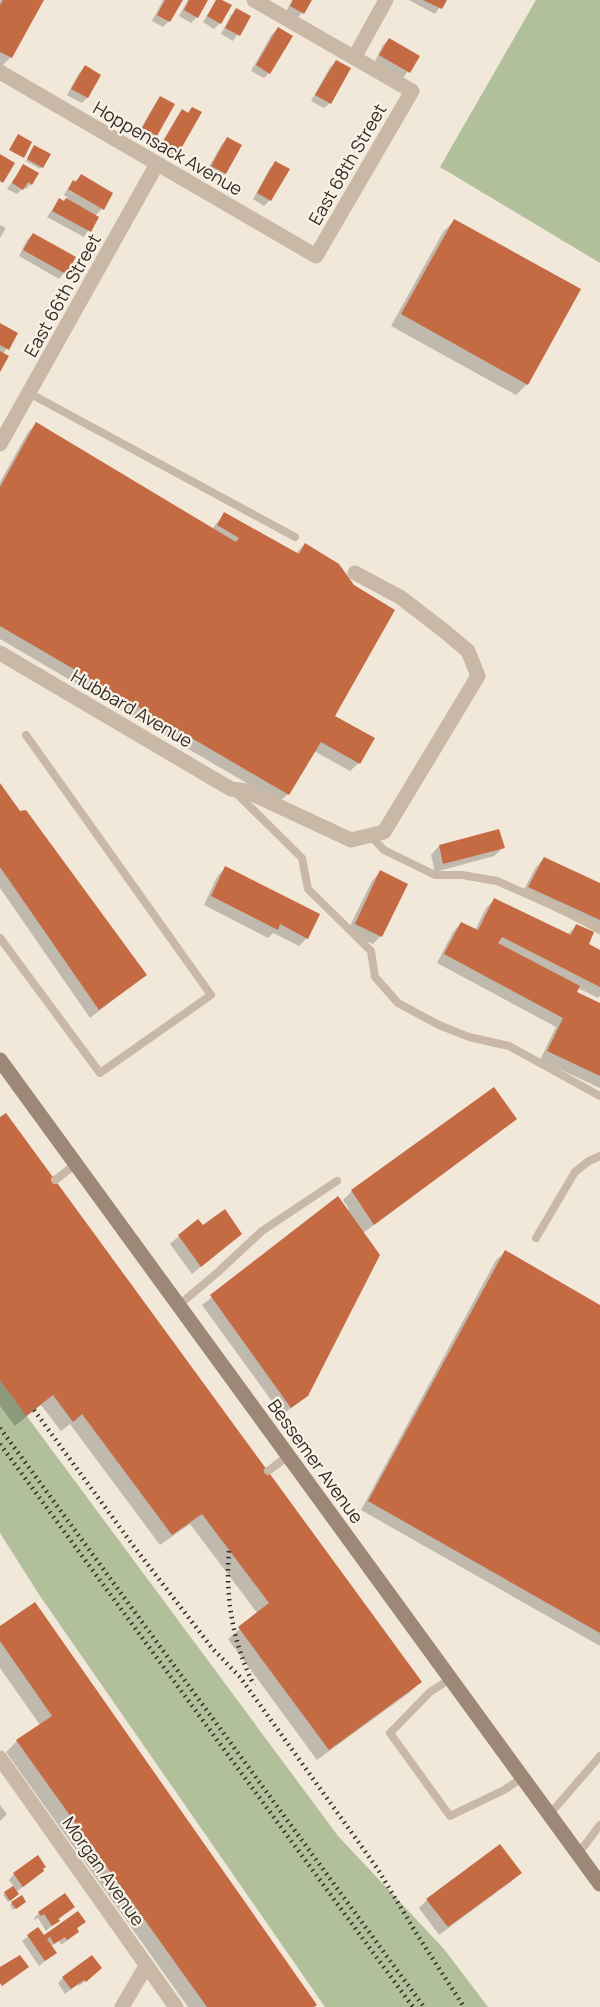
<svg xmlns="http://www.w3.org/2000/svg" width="600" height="2007" viewBox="0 0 600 2007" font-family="Manrope,sans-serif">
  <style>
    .green { fill: #b1c09a }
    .shadow { fill: #0003 }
    .building { fill: #c56b44 }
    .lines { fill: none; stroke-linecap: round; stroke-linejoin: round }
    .lane { stroke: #c9b8a6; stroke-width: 8 }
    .street { stroke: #c9b8a6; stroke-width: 15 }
    .secondary { stroke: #9d8777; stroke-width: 15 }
    .rail { stroke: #352c27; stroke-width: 4.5; stroke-dasharray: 1.5 4.5; stroke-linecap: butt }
    .labels { text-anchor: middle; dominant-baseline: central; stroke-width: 4.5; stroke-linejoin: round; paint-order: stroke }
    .street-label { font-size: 18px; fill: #352c27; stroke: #f9f2e6 }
  </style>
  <rect width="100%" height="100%" fill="#f1e8da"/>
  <path class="green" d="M536 0H600V263L440 167Z
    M0 1380 338 1836 444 1949 488 2007H325L40 1596 0 1533Z"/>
  <path class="shadow" d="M0 0H43L10 58 2 66 0 65Z
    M163 0H181L169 21 163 27 152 21Z
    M188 0H207L197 17 191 23 179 16Z
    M217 0H219L220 23 214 29 203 22Z
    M292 0H310L298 18 286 12Z
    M409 0H445L435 14Z
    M237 10 249 17 233 41 221 34 231 15Z
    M278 29 269 73 264 78 251 71 272 34Z
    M389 39 418 57 403 78 375 61 383 45Z
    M336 62 330 103 324 108 311 101 330 67Z
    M85 67 99 75 87 98 82 103 67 95 79 73Z
    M160 98 173 105 156 135 150 141 138 133 155 104Z
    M182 111 177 153 172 159 157 151 177 117Z
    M227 139 240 146 225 174 219 179 206 172 222 144Z
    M32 149 42 167 40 169 26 161Z
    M276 163 270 200 264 206 253 199 270 168Z
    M23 166 31 184 26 189 23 188 17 194 7 189Z
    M81 176 102 209 95 216 97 217 84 237 47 217 59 200 64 202 68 198 64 195 68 188Z
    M454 221 527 384 516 395 391 326 443 232Z
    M0 225 6 228 0 238Z
    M33 234 64 273 59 279 19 256 27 240Z
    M0 325 16 334 3 354 0 369Z
    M36 424 212 529 224 514 296 553 305 544 333 717 359 763 350 771 314 751 288 794 279 802 0 639V482L28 432Z
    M0 786 145 975 90 1018 0 888Z
    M439 846 503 848 494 856 435 872 431 855Z
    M544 858 600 885V933L521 895 536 867Z
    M225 868 307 938 299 946 273 933 268 938 204 905 217 877Z
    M380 872 381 936 373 944 347 932 372 881Z
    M494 900 568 934 577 925 588 944 600 952V996L598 998 578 988 575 993 600 1005V1088L540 1060 556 1027 437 963 453 932 461 923 475 930 486 908Z
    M494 1089 515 1119 506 1127 363 1233 307 1395 282 1415 202 1305 338 1198 347 1210 349 1209 343 1200 352 1191Z
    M0 1119 420 1682 409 1693 317 1760 228 1639 258 1614 190 1524 160 1545 70 1424 61 1431 41 1405 15 1426 0 1406Z
    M203 1227 231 1242 192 1274 170 1244 179 1236Z
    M505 1252 600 1306V1646L361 1510 496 1260Z
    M0 1628 313 2007H188L6 1752 17 1741 40 1725 0 1668Z
    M0 1805 7 1814 0 1821Z
    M520 1873 512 1881 439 1935 419 1908 427 1900Z
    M14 1874 37 1876 16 1892 15 1896 8 1902 3 1895 14 1887 9 1880Z
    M12 1903 22 1904 13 1910 10 1905Z
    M73 1907 46 1931 38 1918 35 1920 34 1918 39 1913Z
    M84 1922 75 1929 77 1932 72 1937 61 1945 59 1941 50 1947 55 1953 39 1966 22 1941 38 1929 43 1937Z
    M95 1973 79 1986 78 1984 65 1994 58 1983 63 1978Z"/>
  <path class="building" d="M3 0H44L12 58 0 52V5Z
    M165 0H183L170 22 157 15Z
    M189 0H208L198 18 184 10Z
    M216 0H222L232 5 221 24 207 16Z
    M293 0H312L304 14 290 6Z
    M423 0H447L442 9Z
    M236 8 251 16 240 36 225 28Z
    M278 27 293 36 270 74 256 65Z
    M389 38 420 56 410 73 379 55Z
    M336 60 351 68 331 104 315 95Z
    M85 65 101 75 88 98 71 89Z
    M160 96 175 104 157 136 142 128Z
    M192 107 202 112 178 154 161 145 182 109 188 113Z
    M18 134 32 142 24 158 9 150Z
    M227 137 242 145 226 174 211 166Z
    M34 145 51 154 43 168 27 159Z
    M0 154 15 163 3 183 0 181Z
    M275 161 290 169 271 201 257 193Z
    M23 164 39 173 32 185 28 182 23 190 12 183Z
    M81 174 113 193 104 210 68 189 73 180 76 182Z
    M59 198 64 201 66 198 99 217 91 232 52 211Z
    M454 219 581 289 528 385 401 314Z
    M33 233 76 257 66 274 23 250Z
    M0 323 18 333 9 350 0 345Z
    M0 351 9 356 0 372Z
    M36 422 236 542 239 538 217 525 224 512 299 554 305 543 339 564 354 585 395 610 335 716 375 738 360 764 321 742 289 795 0 626V487Z
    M0 783 20 811 26 810 147 975 99 1010 0 867Z
    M499 829 505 848 443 864 439 845Z
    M544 857 600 883V920L528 887Z
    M225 866 320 914 308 939 280 924 278 930 211 896Z
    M380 870 408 884 382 937 355 924Z
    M494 898 571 935 576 924 594 932 589 944 600 950V987L502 937 498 943 580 986 577 992 600 1003V1076L547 1051 563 1018 444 954 461 922 478 930Z
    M494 1087 517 1119 374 1225 351 1190Z
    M6 1113 422 1682 329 1750 238 1627 269 1603 202 1514 172 1535 82 1414 73 1422 53 1395 26 1416 0 1380V1117Z
    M338 1196 380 1255 308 1396 291 1408 210 1295Z
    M225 1209 242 1234 201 1267 178 1235 198 1219 203 1225Z
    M505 1250 600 1305V1633L368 1501Z
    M35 1602 317 2005 314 2007H207L16 1740 52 1716 0 1641V1626Z
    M500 1844 522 1873 448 1927 426 1899Z
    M38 1855 46 1867 43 1869 44 1871 23 1887 13 1873Z
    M13 1886 19 1894 10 1901 4 1892Z
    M65 1893 75 1907 58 1919 60 1921 52 1926 44 1914 41 1916 38 1912Z
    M22 1895 26 1902 16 1909 11 1902Z
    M78 1911 86 1922 77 1928 79 1932 67 1940 65 1937 54 1944 50 1937 47 1939 57 1953 45 1961 27 1935 38 1927 44 1935Z
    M20 1955 29 1967 2 1986 0 1983V1967Z
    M92 1955 102 1968 86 1982 84 1980 71 1989 62 1977Z"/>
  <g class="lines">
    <path class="lane" d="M29 393 295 537
      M234 791 302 858 308 889 371 951 375 977 398 1003 439 1025 469 1037 509 1046 600 1096
      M370 835 384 850 435 875H462L497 881 563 910 600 930
      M0 938 100 1073 211 995 26 735
      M55 1180 76 1164
      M536 1238 575 1172 589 1161 600 1156
      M179 1305 218 1272 262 1231 337 1181
      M268 1471 288 1456
      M450 1679 430 1692 390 1733 450 1816 504 1790 522 1778
      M549 1815 600 1756
      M578 1854 600 1825"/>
    <path class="street" d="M354 58 386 0
      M0 72 316 256 412 91 254 0
      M0 444 157 164
      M0 653 231 789 246 791 351 840 384 832 478 676 468 651 443 630 400 597 355 573
      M0 1758 176 2007
      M122 2007 146 1966"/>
    <path class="secondary" d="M0 1060 600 1884"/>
    <path class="rail" d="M34 1410 132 1544 212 1648 240 1677 268 1716 377 1868 418 1936 464 2007
      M0 1428 424 2007
      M0 1444 413 2007
      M229 1551C225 1597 233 1644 254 1685"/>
  </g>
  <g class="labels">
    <g class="street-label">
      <text transform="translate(168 148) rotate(30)">Hoppensack Avenue</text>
      <text transform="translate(347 164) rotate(-60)">East 68th Street</text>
      <text transform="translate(62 295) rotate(-61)">East 66th Street</text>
      <text transform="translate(132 708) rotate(30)">Hubbard Avenue</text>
      <text transform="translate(316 1461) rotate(54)">Bessemer Avenue</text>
      <text transform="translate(104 1871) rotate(55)">Morgan Avenue</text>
    </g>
  </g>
</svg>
